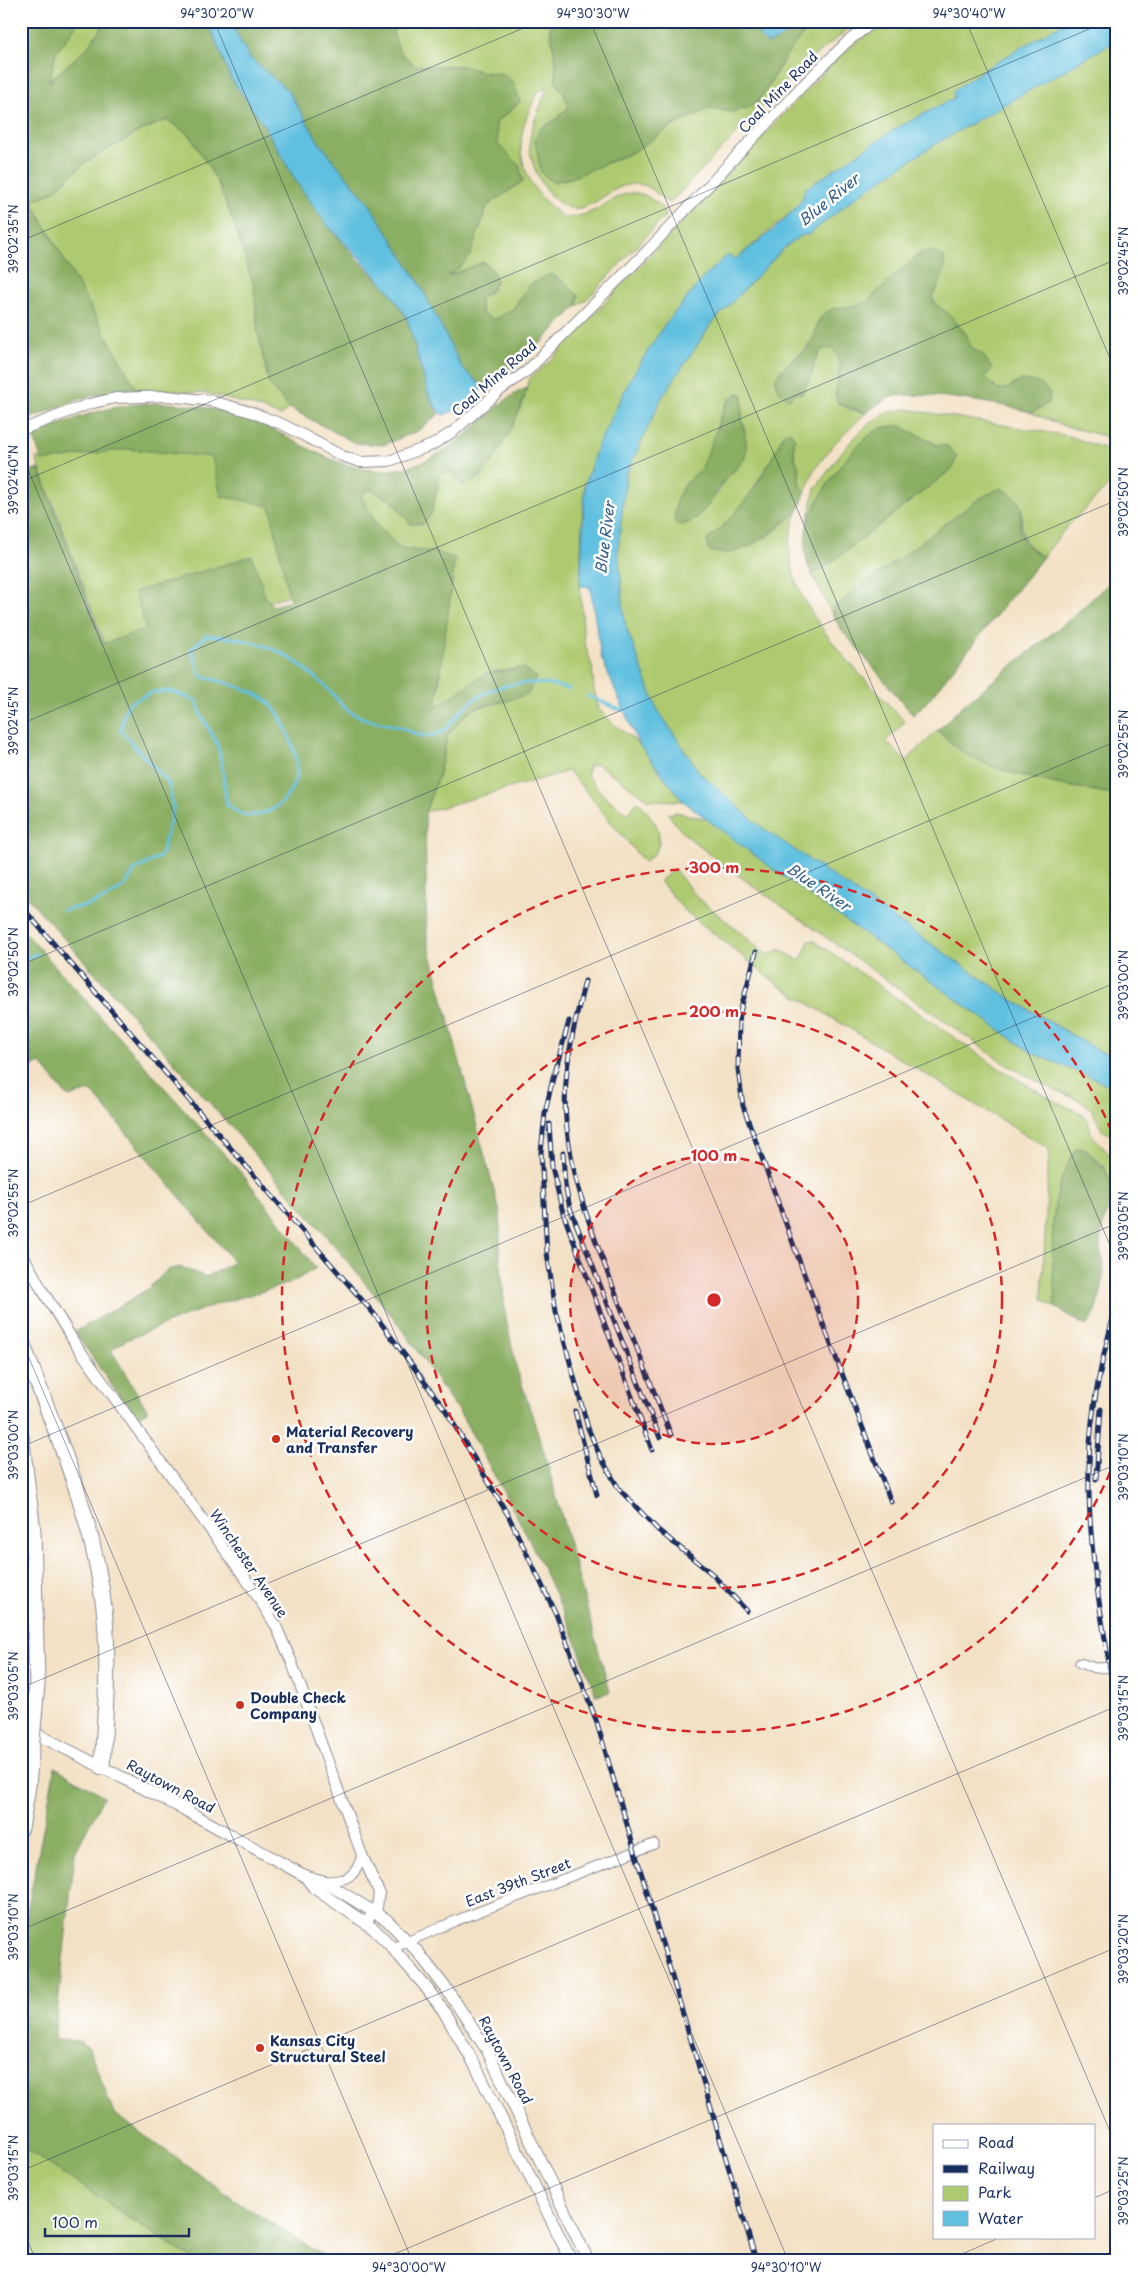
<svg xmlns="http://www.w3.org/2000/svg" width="1138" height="2281" viewBox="0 0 1138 2281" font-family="'Playpen Sans',sans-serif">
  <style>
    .green { fill: #aeca70; stroke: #647c67; fill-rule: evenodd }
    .forest { fill: #8aae62; stroke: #526e60 }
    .water { fill: #61c0df; stroke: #3e789e }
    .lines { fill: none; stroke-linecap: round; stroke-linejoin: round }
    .stream { stroke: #61c0df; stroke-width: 3 }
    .minor-casing { stroke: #878892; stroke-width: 11 }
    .tertiary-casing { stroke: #878892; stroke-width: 12 }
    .secondary-casing { stroke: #878892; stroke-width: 13 }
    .motorway-casing { stroke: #878892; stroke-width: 17 }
    .minor { stroke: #fff; stroke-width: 9 }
    .tertiary { stroke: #fff; stroke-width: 10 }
    .secondary { stroke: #fff; stroke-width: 11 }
    .motorway { stroke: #fff; stroke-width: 15 }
    .rail-casing { stroke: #1b2f5e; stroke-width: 5 }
    .rail { stroke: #fff; stroke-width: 3; stroke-dasharray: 9; stroke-linecap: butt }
    .motorway-bridge-casing { stroke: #878892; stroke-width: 17; stroke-linecap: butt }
    .motorway-bridge { stroke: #fff; stroke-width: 15 }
    .ticks { fill: none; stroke: #1b2f5e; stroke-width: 1; stroke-opacity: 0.45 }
    .ring { fill: none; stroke: #d62828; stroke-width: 2.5; stroke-dasharray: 9 6 }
    .poi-dot { fill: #c8321e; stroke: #fff; stroke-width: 2 }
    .labels { text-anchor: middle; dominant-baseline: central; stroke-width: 5; stroke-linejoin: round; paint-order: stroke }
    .street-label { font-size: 14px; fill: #1b2f5e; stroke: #fff }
    .poi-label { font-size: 14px; font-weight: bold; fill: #1b2f5e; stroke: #fff; text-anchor: start }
    .water-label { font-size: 15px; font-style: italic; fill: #305a85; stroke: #fff }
    .centre { fill: #d62828; stroke: #fff; stroke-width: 2.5 }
    .ring-label { font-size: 15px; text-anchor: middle; font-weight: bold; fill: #d62828; stroke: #fff; stroke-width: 5; stroke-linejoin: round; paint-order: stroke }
    .neatline { fill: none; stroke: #1b2f5e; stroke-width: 2 }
    .ticks-label { font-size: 12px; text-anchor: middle; fill: #1b2f5e }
  </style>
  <rect width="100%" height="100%" fill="#fff"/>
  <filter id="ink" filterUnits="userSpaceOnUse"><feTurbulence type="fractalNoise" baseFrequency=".02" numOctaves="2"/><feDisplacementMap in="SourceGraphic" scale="10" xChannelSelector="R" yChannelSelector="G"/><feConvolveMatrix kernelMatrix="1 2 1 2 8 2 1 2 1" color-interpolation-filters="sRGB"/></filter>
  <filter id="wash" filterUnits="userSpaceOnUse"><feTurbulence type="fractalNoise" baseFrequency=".0096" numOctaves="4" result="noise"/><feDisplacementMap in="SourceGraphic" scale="20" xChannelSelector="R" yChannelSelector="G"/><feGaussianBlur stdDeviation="1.12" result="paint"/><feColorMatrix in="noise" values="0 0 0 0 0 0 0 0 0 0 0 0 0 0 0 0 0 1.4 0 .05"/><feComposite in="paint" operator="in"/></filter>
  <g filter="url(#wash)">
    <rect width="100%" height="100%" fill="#f3e1c5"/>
    <path class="green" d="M79 21H106L87 48 48 82 56 53Z
      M397 21H549L556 63V82L563 92 569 106 558 118 540 129 552 182 571 178 633 152 669 128 710 108 732 112 768 87 790 48 811 27 820 21H859L799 68 669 204C659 196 650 184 637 184 615 183 601 203 581 208 551 215 526 162 530 138 533 121 542 104 547 87L537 93C533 103 527 114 524 125 513 163 534 196 564 218 573 217 582 216 591 212 614 201 629 182 654 201 660 205 664 208 666 215L586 300 577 306 578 295 529 285 513 309 494 320 482 313 479 299 492 291 496 281 484 262 445 277 460 267 481 225 487 206 523 181 508 154 498 145 496 122 510 112 504 74 488 73 461 66H416L400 52 393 33Z
      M883 21H1067L983 70 954 98 892 131 804 197 793 211 736 259 728 255 705 276 663 327 631 378 598 445 585 484 582 519 580 586 584 641 592 666 594 689 599 709 615 725 638 743 683 801 649 800 597 764 589 766 587 775 602 794 627 814 638 801C649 814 667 832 656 851 654 855 648 859 644 862L569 771 425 812 438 777 448 734 463 717 475 708 506 701 450 698 435 707V552L401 549 378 527 361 496 370 489 391 500 411 524 431 515 440 474 491 464 523 403 529 379 550 361 811 85 842 54Z
      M1117 40V439L1064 426 1032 413 1049 402 1021 380 1009 388 998 390 984 377V356L971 347 966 334 949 314 936 305 932 297 938 287 899 274C887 284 876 298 862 304 854 307 846 306 838 308 832 309 824 317 818 321 814 344 808 348 790 361L810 382 815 359 822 349 833 348C844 362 839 380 835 396L849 409 866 413 835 443 814 470 805 493 799 483V469L794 455V438L774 455 741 509 726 525 707 540 767 537 797 512C795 520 791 529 790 538 784 607 863 675 905 722L886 741 906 761 938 730C973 775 1063 784 1117 795V1057L1099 1051 1011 999 756 824 699 772 656 707 625 625 618 549 626 474 662 397 712 323 784 248 802 235H808L861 193 932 146ZM737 393 742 395V417L745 431 737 468 725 479 719 491 699 515 687 482C692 478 697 474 701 469 718 448 713 408 737 393Z
      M167 120 190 135 217 181 232 218 254 286 258 333 269 383 289 408 281 416 254 406 205 393 136 389 32 202 25 216 21 234V185L32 202 54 191 86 162 140 131Z
      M906 409 1069 436 1117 453V477L1065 529 1043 557C1020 542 1021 534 1022 508L835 606 833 616 812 574 824 568 953 468 957 456 948 447 937 445 921 436 806 532 815 489 844 449 866 426 887 413Z
      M131 440 262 461 292 594 108 653 36 458Z
      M676 812 707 819 773 869 1032 1053 1105 1083 1117 1086V1138L1102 1130 1091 1109 1083 1102 1044 1085 1007 1065 718 861 683 833 668 814Z
      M674 869 697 897 768 955 780 949 800 961 809 941 813 940 1000 1069 1053 1100 1081 1113 1088 1121 1092 1135 1110 1155 1113 1164 1111 1183 1104 1166 1084 1148 1054 1228 1055 1307 1042 1299 1049 1149 781 987 684 910 660 881Z
      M21 2146 194 2260H21Z"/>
    <path class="forest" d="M21 21H79L56 53 49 82 87 48 106 21H208L230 77 264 125 296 181 324 221 357 259 389 290 407 318 428 393 438 415 416 432 383 445 355 443 289 408 269 384 258 333 254 286 232 218 217 181 190 135 167 120 140 131 86 162 54 191 32 202 136 389 85 397 21 422V234L25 216 32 202 21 185Z
      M233 21H397L393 33 400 52 416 66H461L488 73 504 74 514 83 520 102 496 122 498 144 519 165 523 181 487 206 470 256 460 267 447 276 484 262C503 277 497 288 479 299L482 313 494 320 513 309 529 285 550 274 565 282 578 295 577 306 526 358 505 374 481 385 462 368 418 281 370 205 320 144 289 92 249 57 234 29Z
      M549 21H756L760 37 780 39 801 21H820C789 41 776 75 756 105L732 112 710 108 669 128 633 152 571 178 552 182 541 172 535 140 540 129 558 118 569 106 563 92 556 82V63Z
      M929 250 944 257C946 272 940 284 932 297L936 305 949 314 966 334 971 347 984 356 992 369 985 377 998 390 1009 388 1021 380C1034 381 1043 383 1050 394L1049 402 1032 413C1008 404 916 390 892 397 882 400 874 407 866 413L838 404C831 386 848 365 833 348L822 349C811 363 811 379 802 394L796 393 788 399C754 375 801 360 810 345 817 334 815 319 827 312 837 305 850 308 861 304 870 301 875 294 882 288 894 276 907 266 919 254Z
      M527 388C521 411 497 461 480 477 475 481 468 483 463 486L449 472 440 474 431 515 423 524H411L391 500 370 489 361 496 378 527 401 549 435 552 455 558 436 707 487 673 523 668 536 677 528 694 506 701 475 708 463 717 448 734 438 777 425 812 427 939 500 1213V1256L506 1318 516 1366 544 1452 610 1692 596 1696 570 1626 528 1537 463 1418 401 1327 333 1244 239 1136 21 890V472L39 469 103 644 146 629 135 592 252 556 265 596 273 606 290 601 270 506 221 496 212 457 127 449 42 461 33 436C56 426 79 416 104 410 147 398 201 403 243 417 294 434 340 479 398 469 434 462 458 442 485 418 499 406 510 394 527 388Z
      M738 393 743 395C743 402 741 411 742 418 743 431 749 444 745 457 741 467 730 472 724 480 713 497 701 523 679 525L674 521 677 498 687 482 702 468 726 404Z
      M900 426 937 445 948 446 957 456 953 468 824 568 812 574C805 563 804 547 806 533 808 506 855 438 881 428 886 426 894 426 900 426Z
      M790 431 794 438V455L799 469V483L805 493C803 498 801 506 798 511 795 516 788 519 783 523 762 540 735 561 708 550L707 540C742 512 766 474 784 433Z
      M1001 488C1036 505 1012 520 1024 541 1028 548 1037 553 1043 557L926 703 913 715 841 629 833 616 835 606 980 498Z
      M1117 576V795C1063 784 973 775 938 730L963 705 1070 619Z
      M21 928 243 1175 316 1268 291 1283 211 1306 126 1340 111 1350 148 1411 134 1418 75 1332 148 1289 167 1270 181 1267 206 1277 234 1262 91 1091 68 1097 40 1063 21 1071Z
      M1076 1148C1086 1148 1088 1154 1095 1159 1127 1185 1101 1213 1100 1245 1100 1253 1104 1260 1104 1268 1104 1284 1097 1315 1086 1326L1055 1307C1053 1267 1048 1222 1060 1183 1064 1171 1071 1159 1076 1148Z
      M55 1767 104 1796 75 1853 54 2040 79 2041 89 2048 114 2114 240 2203 330 2260H194L21 2146V1944Z"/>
    <path class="water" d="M208 21H233L234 29 249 57 288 91 320 144 370 205 418 281 462 368 481 385 482 389 467 402 464 407 444 415 439 413 428 393 407 318 389 290 324 221 296 181 264 125 230 77Z
      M756 21H801L780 39 767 44 760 37Z
      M1067 21H1117V40L932 146 861 193 808 235H802L784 248 712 323 662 397 626 474 618 549 625 624 656 707 699 772 757 824 1011 999 1099 1051 1117 1057V1086L1105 1083 1032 1053 773 869 683 801 638 743 601 657 590 587 580 586 585 484 598 445 631 378 663 327 705 276 728 255 736 259C754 244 803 212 805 189L892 131 954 98 953 91 983 70Z"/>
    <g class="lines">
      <path class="stream" d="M588 696 618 709 627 711
        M63 910 86 906 107 898 125 886 135 870 161 856 173 809 169 784 121 731 124 714 129 703 153 692 170 691 197 701C199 718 212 730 218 747 223 766 224 786 227 805 232 808 238 814 244 815 247 816 252 815 255 815 278 812 293 795 297 772 299 755 282 713 268 702 252 688 221 682 201 676L191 649 207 635C236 638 265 642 290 658 302 666 315 677 326 687 334 694 340 705 349 711 363 721 380 722 396 726 406 728 413 735 424 736 447 737 452 719 465 707 493 681 534 678 569 689
        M21 959 37 954"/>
    </g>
  </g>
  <g filter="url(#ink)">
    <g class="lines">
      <g class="minor-casing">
        <path id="minor" d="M1080 1663 1095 1668 1117 1667
          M323 1881C346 1881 356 1878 362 1855
          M393 1948 455 1921 654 1844"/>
      </g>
      <g class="tertiary-casing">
        <path id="tertiary" d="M21 430 89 404 115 398 168 396 212 401 251 412 284 425 342 456 360 462 389 461 432 445 454 431 499 391 527 371 650 248 803 85 848 41 875 21
          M21 1251 41 1288 76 1345 251 1586 276 1626 292 1663 362 1855 379 1892 377 1907 366 1923"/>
      </g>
      <g class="secondary-casing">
        <path id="secondary" d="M21 1726 178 1806 305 1876 323 1881 387 1920 418 1952 448 1991 487 2050 588 2260
          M305 1876 314 1888 374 1929 389 1944 425 1986 443 2010 475 2065 571 2260"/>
      </g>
      <g class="motorway-casing">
        <path id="motorway" d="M21 1340C54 1428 93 1514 104 1608 110 1661 105 1714 102 1767
          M21 1436 33 1531 37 1684
          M21 1828 28 1786"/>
      </g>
      <use href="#minor" class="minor"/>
      <use href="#tertiary" class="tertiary"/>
      <use href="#secondary" class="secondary"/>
      <use href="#motorway" class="motorway"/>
      <g class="rail-casing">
        <path id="rail" d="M21 906 375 1315 446 1411 508 1515 556 1614 596 1720 756 2260
          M756 952 739 1016 738 1069 743 1106 806 1279 891 1502
          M585 981C574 1025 562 1074 566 1120 571 1179 592 1232 613 1287 632 1336 652 1386 671 1435
          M556 1065 545 1113 541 1152 547 1253 556 1311 588 1428 600 1456 619 1489 658 1530 711 1573 747 1611
          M555 1072 569 1021
          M549 1124 552 1167 563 1213 652 1450
          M563 1153 565 1185 570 1208 660 1438
          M1117 1304C1102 1357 1090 1410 1089 1465 1087 1547 1103 1628 1117 1708
          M575 1411 597 1495
          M1096 1479 1101 1409"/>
      </g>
      <use href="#rail" class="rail"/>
      <g class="motorway-bridge-casing">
        <path id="motorway-bridge" d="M28 1786 37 1684"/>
      </g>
      <use href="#motorway-bridge" class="motorway-bridge"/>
    </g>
  </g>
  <path class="ticks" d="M214 21 1117 2148M590 21 1117 1262M966 21 1117 375M21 241 540 21M21 453 788 2260M21 482 1108 21M21 724 1117 259M21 965 1117 500M21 1206 1117 741M21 1339 412 2260M21 1447 1117 982M21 1688 1117 1223M21 1930 1117 1464M21 2171 1117 1706M1094 2198 1117 2188M21 2225 36 2260M380 2260 1117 1947M948 2260 1001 2237"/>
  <circle cx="714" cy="1300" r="144" fill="#d62828" fill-opacity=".12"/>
  <g class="ring">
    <circle cx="714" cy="1300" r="144"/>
    <circle cx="714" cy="1300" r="288"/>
    <path d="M1116 1458A432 432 0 1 1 1116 1142"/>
  </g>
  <g class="poi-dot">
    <circle cx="276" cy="1439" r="5"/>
    <circle cx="240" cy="1705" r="5"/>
    <circle cx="260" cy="2048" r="5"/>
  </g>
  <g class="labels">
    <g class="street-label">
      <text transform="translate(778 92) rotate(-46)">Coal Mine Road</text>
      <text transform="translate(494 378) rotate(-41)">Coal Mine Road</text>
      <text transform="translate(249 1563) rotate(56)">Winchester Avenue</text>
      <text transform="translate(171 1786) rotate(28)">Raytown Road</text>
      <text transform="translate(518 1882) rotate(-21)">East 39th Street</text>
      <text transform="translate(506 2060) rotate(62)">Raytown Road</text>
    </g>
    <g class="poi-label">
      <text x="286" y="1431">Material Recovery<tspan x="286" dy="16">and Transfer</tspan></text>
      <text x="250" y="1697">Double Check<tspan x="250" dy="16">Company</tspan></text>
      <text x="270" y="2040">Kansas City<tspan x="270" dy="16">Structural Steel</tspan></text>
    </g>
    <g class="water-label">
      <text transform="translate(828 199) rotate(-39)">Blue River</text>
      <text transform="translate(604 538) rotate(-83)">Blue River</text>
      <text transform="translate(819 886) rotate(34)">Blue River</text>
    </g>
  </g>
  <circle cx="714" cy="1300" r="8" class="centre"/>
  <g class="ring-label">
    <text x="714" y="873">300 m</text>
    <text x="714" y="1017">200 m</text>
    <text x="714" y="1161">100 m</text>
  </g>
  <rect width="1138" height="2281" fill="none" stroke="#fff" stroke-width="55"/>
  <rect x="933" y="2124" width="162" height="115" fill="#ffffff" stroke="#a4acbf"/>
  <rect x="943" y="2140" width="25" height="8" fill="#ffffff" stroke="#a4acbf"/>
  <text x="978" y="2148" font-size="15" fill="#1b2f5e">Road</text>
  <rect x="943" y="2165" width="25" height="8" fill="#1b2f5e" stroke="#a4acbf"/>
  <text x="978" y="2174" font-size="15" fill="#1b2f5e">Railway</text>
  <rect x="943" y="2186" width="25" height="15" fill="#aeca70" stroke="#a4acbf"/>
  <text x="978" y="2198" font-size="15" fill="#1b2f5e">Park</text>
  <rect x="943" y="2211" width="25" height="15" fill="#61c0df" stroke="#a4acbf"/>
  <text x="978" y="2224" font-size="15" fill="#1b2f5e">Water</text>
  <path d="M45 2228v8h144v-8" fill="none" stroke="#1b2f5e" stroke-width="2.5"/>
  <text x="52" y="2228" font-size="15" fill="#1b2f5e" stroke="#ffffff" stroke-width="4" paint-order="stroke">100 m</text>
  <rect x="28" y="28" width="1082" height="2226" class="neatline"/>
  <g class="ticks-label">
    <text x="217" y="18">94°30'20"W</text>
    <text x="593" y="18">94°30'30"W</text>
    <text x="969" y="18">94°30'40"W</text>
    <text transform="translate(14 239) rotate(-90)" y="4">39°02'35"N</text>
    <text transform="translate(1124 261) rotate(-90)" y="4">39°02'45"N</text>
    <text transform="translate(14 480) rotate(-90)" y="4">39°02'40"N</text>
    <text transform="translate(1124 502) rotate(-90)" y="4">39°02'50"N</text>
    <text transform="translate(14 721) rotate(-90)" y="4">39°02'45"N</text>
    <text transform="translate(1124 744) rotate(-90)" y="4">39°02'55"N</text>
    <text transform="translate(14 962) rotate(-90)" y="4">39°02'50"N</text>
    <text transform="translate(1124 985) rotate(-90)" y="4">39°03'00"N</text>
    <text transform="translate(14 1203) rotate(-90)" y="4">39°02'55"N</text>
    <text transform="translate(1124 1226) rotate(-90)" y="4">39°03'05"N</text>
    <text transform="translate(14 1445) rotate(-90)" y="4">39°03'00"N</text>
    <text transform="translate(1124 1467) rotate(-90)" y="4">39°03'10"N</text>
    <text transform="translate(14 1686) rotate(-90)" y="4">39°03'05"N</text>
    <text transform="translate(1124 1708) rotate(-90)" y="4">39°03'15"N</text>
    <text transform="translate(14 1927) rotate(-90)" y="4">39°03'10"N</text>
    <text transform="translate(1124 1949) rotate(-90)" y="4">39°03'20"N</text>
    <text transform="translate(14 2168) rotate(-90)" y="4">39°03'15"N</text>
    <text transform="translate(1124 2191) rotate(-90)" y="4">39°03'25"N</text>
    <text x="409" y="2272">94°30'00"W</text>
    <text x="786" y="2272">94°30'10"W</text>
  </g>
</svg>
